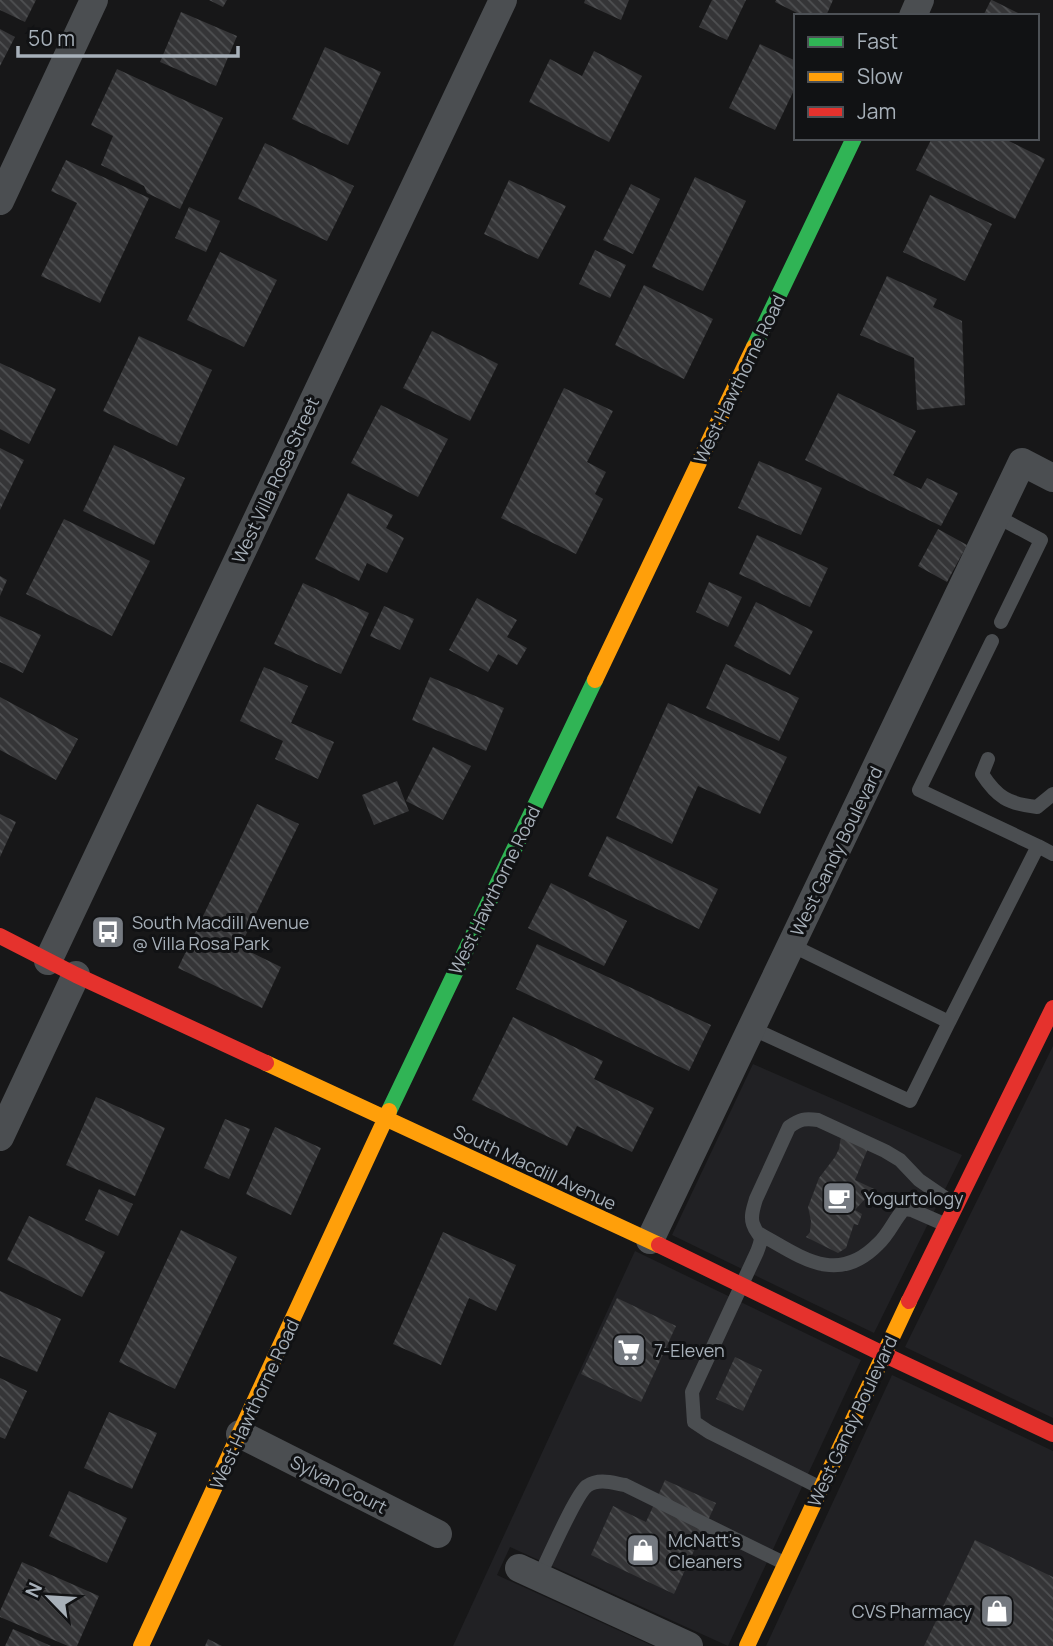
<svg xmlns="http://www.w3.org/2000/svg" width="1053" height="1646" viewBox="0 0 1053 1646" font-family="Manrope,sans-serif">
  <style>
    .built { fill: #212124 }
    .building { fill: url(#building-back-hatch) }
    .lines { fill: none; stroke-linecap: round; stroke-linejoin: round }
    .lane { stroke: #4b4e51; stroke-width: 14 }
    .street { stroke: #4b4e51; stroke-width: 28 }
    .fast { stroke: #30b455; stroke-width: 16 }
    .slow { stroke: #ff9f0a; stroke-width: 16 }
    .jam { stroke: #e5322d; stroke-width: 16 }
    .labels { text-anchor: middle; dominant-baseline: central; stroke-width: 6; stroke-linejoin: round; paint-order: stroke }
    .street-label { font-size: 18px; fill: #a7b0b9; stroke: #111214 }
    .poi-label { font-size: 18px; fill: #a7b0b9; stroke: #111214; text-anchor: start }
  </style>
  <defs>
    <pattern id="building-back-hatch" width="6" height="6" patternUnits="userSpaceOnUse" patternTransform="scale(1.75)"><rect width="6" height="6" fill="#353537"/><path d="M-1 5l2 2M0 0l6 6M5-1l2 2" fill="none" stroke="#4f5052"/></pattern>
  </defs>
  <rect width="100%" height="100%" fill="#171718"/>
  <path class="built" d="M1053 1046V1418L905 1347Z
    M753 1064 962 1155 874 1333 672 1235Z
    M635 1251 861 1360 728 1646 510 1547 497 1575 653 1646H453Z
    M892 1375 1053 1451V1646H766Z"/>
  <path class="building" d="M0 0H36L25 22 0 10Z
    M209 0H227L223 7Z
    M585 0H629L621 20 584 3Z
    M712 0H746L727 40 699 27Z
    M776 0H833L826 16H803L775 2Z
    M991 0H992L1024 16H983Z
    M181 12 237 36 216 86 160 62Z
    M0 29 15 37 0 66Z
    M760 44 796 61V86L775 130 729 108Z
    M325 47 381 72 348 145 292 119Z
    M594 51 642 76 609 142 529 102 550 59 582 76Z
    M117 69 223 118 180 209 147 193 144 186 101 165 113 136 91 125Z
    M932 138H1003L1045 159 1015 219 916 170Z
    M265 143 354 186 327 241 238 199Z
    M66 160 149 198 100 303 41 276 77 203 51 191Z
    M695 177 746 201 703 291 652 267Z
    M509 180 566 206 538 259 484 234Z
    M631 184 660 199 633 254 603 240Z
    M930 195 992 224 965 281 903 252Z
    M189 207 220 221 206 252 175 238Z
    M595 250 626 265 610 298 579 284Z
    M220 252 277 280 244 347 187 320Z
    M887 276 937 299 933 307 962 321 965 405 917 410 914 358 860 335Z
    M644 285 713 319 684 379 615 345Z
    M432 331 498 364 470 421 403 388Z
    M139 336 212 370 177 446 103 411Z
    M0 363 56 389 29 444 0 429Z
    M564 388 613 411 587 462 606 472 595 494 603 499 576 554 501 518Z
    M838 393 916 431 893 475 921 489 927 478 958 493 941 526 805 460Z
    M381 405 448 439 418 497 351 463Z
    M114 445 185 478 154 545 83 511Z
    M0 448 24 460 0 510Z
    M759 461 822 488 801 535 738 508Z
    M348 493 393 515 386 528 404 538 387 573 367 563 359 581 315 559Z
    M64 519 150 561 112 636 26 594Z
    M938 529 967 545 947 582 918 566Z
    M757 535 828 568 810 607 739 574Z
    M0 576 7 580 0 596Z
    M709 582 742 597 728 627 696 612Z
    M303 583 369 613 341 674 274 644Z
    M477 598 517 620 507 637 527 648 517 665 498 654 488 672 449 650Z
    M756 602 813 631 790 675 734 646Z
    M384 606 414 619 400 650 370 636Z
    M0 616 41 635 23 673 0 662Z
    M726 664 799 698 779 741 706 708Z
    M264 667 308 686 291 723 334 742 318 779 275 759 283 741 240 721Z
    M430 677 504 708 486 751 412 720Z
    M0 697 78 739 56 780 0 750Z
    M668 703 787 757 760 814 698 786 672 844 616 818Z
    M433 747 471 766 443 820 406 801Z
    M397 781 409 811 374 825 362 795Z
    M257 804 299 824 240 947 281 967 262 1008 178 968Z
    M0 814 16 822 0 857Z
    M607 836 718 889 699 929 588 876Z
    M551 883 627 921 604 966 528 928Z
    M537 944 711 1025 689 1071 516 989Z
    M513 1017 603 1061 594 1079 654 1108 632 1152 577 1126 567 1146 472 1100Z
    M96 1097 165 1128 135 1196 66 1165Z
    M225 1119 250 1129 229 1179 204 1168Z
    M275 1127 321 1148 291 1215 246 1194Z
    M841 1136 869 1146 855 1180 874 1189 855 1210 862 1214 858 1225 854 1224 846 1248 838 1253 806 1237 810 1232 811 1221 808 1207 819 1178 835 1157 839 1149Z
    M99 1189 133 1204 118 1236 85 1220Z
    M29 1216 105 1252 82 1297 7 1260Z
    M181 1230 237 1257 175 1389 119 1362Z
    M443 1232 516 1265 496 1311 469 1298 441 1365 393 1344Z
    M0 1291 61 1319 37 1372 0 1356Z
    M617 1298 676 1326 641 1402 581 1374Z
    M735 1357 762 1370 743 1411 716 1399Z
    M0 1378 27 1391 5 1439 0 1437Z
    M109 1412 157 1433 132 1489 84 1468Z
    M665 1480 716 1503 674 1594 591 1555 613 1506 646 1522Z
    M69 1491 127 1518 107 1563 49 1536Z
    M975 1540 1053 1577V1646H924Z
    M22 1562 99 1596 77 1646H68L0 1617V1611Z
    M13 1629 51 1646H5Z
    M208 1639 222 1646H205Z"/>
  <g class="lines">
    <path class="lane" d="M996 516 1041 540 1001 622
      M992 641 919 790 1038 846
      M988 759 982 774C997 797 1008 804 1037 807L1053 794
      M949 1022 1038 846 1053 854
      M751 1028 910 1101 949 1022 791 945
      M760 1234C801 1257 837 1286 878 1244 889 1234 894 1220 904 1209L912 1210 944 1224
      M819 1487 709 1432 694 1422 692 1392 757 1252C765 1232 758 1239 753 1224 750 1216 754 1206 756 1199L789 1127C800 1119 805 1118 818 1120L885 1151 900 1160 919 1180 954 1204
      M539 1577C547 1561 576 1494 587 1486 599 1478 613 1483 625 1485L784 1563"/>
    <path class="street" d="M913 16 920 0
      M0 201 94 0
      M48 961 503 0
      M0 1137 76 975
      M650 1240 1022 462 1053 478
      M240 1434 438 1534
      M519 1568 689 1646"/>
    <path class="fast" d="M754 347 854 138
      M389 1111 595 680"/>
    <path class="slow" d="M595 680 754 347
      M266 1063 659 1245
      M141 1646 389 1111
      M747 1646 909 1301"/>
    <path class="jam" d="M0 936 76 975 266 1063
      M659 1245 883 1354 1053 1434
      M909 1301 1053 1008"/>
  </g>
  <defs>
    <g id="bus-square" transform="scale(1.75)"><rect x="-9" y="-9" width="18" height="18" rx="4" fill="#757a81" stroke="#111214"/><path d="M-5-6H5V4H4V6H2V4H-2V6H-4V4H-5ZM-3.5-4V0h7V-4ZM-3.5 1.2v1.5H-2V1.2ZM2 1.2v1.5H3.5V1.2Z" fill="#fff"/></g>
    <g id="cafe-square" transform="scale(1.75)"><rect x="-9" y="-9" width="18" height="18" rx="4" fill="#757a81" stroke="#111214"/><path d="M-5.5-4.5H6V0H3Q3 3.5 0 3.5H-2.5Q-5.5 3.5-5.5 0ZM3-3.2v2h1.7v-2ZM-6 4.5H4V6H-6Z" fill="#fff"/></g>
    <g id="supermarket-square" transform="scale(1.75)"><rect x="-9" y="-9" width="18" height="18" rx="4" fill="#757a81" stroke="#111214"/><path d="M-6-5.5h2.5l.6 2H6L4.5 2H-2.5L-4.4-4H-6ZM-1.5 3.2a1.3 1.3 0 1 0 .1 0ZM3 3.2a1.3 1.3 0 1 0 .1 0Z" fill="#fff"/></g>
    <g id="shop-square" transform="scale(1.75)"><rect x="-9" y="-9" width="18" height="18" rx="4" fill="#757a81" stroke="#111214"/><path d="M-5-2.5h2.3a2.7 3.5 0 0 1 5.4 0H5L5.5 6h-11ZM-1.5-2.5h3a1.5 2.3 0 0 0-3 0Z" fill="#fff"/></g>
  </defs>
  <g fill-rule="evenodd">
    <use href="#bus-square" x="108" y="932"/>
    <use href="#cafe-square" x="839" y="1198"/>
    <use href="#supermarket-square" x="629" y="1350"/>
    <use href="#shop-square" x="643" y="1550"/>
    <use href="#shop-square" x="997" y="1611"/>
  </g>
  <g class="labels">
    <g class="street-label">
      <text transform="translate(739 379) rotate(-64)">West Hawthorne Road</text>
      <text transform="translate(275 480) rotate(-65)">West Villa Rosa Street</text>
      <text transform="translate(836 851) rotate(-64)">West Gandy Boulevard</text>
      <text transform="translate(494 890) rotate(-64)">West Hawthorne Road</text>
      <text transform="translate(535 1167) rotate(25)">South Macdill Avenue</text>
      <text transform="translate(254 1404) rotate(-65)">West Hawthorne Road</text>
      <text transform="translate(852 1421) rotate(-65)">West Gandy Boulevard</text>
      <text transform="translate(339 1484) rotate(27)">Sylvan Court</text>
    </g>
    <g class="poi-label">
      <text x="132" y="922">South Macdill Avenue<tspan x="132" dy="21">@ Villa Rosa Park</tspan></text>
      <text x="864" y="1198">Yogurtology</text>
      <text x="654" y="1350">7-Eleven</text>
      <text x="668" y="1540">McNatt's<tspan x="668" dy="21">Cleaners</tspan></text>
      <text x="972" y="1611" text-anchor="end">CVS Pharmacy</text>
    </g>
  </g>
  <rect x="794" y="14" width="245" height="126" fill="#111214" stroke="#4d5156" stroke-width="2"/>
  <rect x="808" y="37" width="35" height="10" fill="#30b455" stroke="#4d5156" stroke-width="2"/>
  <text x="857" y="49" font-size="21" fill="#a7b0b9">Fast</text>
  <rect x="808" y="72" width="35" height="10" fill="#ff9f0a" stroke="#4d5156" stroke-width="2"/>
  <text x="857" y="84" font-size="21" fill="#a7b0b9">Slow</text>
  <rect x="808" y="107" width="35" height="10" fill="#e5322d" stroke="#4d5156" stroke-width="2"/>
  <text x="857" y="119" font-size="21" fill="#a7b0b9">Jam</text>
  <g transform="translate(49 1597) rotate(295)" stroke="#111214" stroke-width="5" paint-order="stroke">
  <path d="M0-5L12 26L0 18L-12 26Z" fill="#a7b0b9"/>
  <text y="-10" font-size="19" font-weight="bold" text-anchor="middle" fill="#a7b0b9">N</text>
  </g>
  <path d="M18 46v10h220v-10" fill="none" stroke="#a7b0b9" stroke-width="3.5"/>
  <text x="28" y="46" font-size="21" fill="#a7b0b9" stroke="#111214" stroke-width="5" paint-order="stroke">50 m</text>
</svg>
